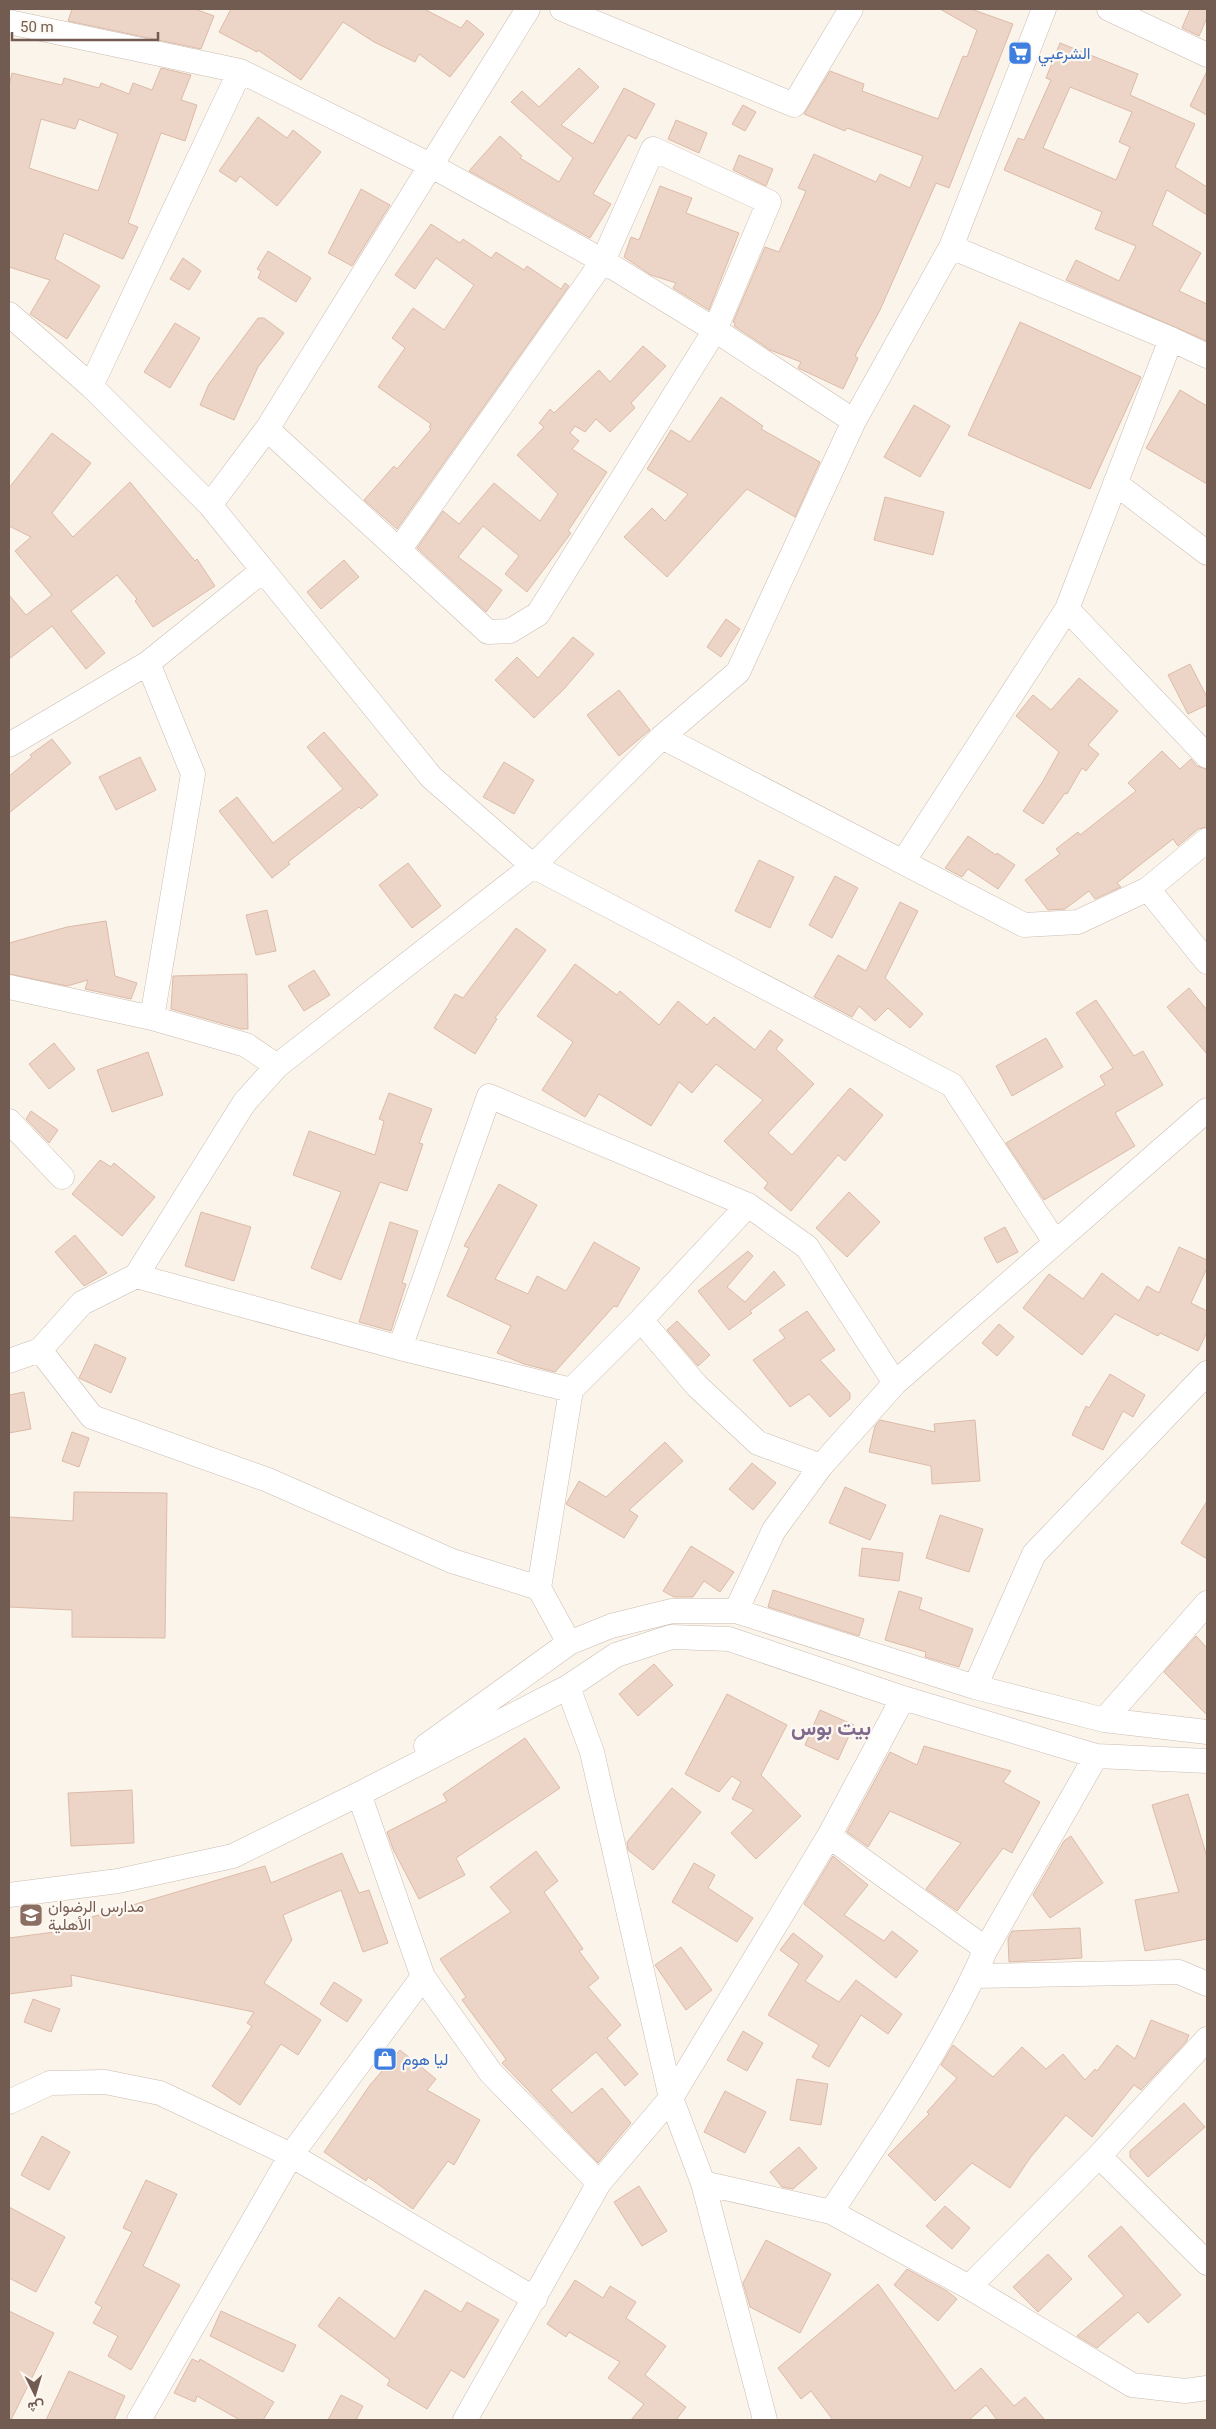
<svg xmlns="http://www.w3.org/2000/svg" width="1216" height="2429" viewBox="0 0 1216 2429" font-family="Roboto,Vazirmatn,sans-serif">
  <style>
    .building { fill: #ecd4c6; stroke: #ddbba8; fill-rule: evenodd }
    .lines { fill: none; stroke-linecap: round; stroke-linejoin: round }
    .minor-casing { stroke: #cbbcb2; stroke-width: 25 }
    .minor { stroke: #fff; stroke-width: 24 }
    .labels { text-anchor: middle; dominant-baseline: central; stroke-width: 4.5; stroke-linejoin: round; paint-order: stroke }
    .shop-label { font-size: 16px; fill: #366cbe; stroke: #fdf8f1; text-anchor: start }
    .education-label { font-size: 16px; fill: #785e54; stroke: #fdf8f1; text-anchor: start }
    .district-label { font-size: 21px; font-weight: bold; fill: #81698d; stroke: #fdf8f1 }
  </style>
  <rect width="100%" height="100%" fill="#faf4eb"/>
  <path class="building" d="M72 9H195L214 16 201 49 68 21Z
    M231 9H424L461 28 467 20 484 34 450 77 419 54 415 62 374 42 343 22 301 80 258 50 257 52 219 32Z
    M940 9H971L1013 24 949 188 936 183 880 310 855 356 858 358 843 389 798 368 801 362 770 350 734 326 735 323 733 322 765 247 779 252 806 191 798 188 814 154 876 182 880 174 910 188 923 156 847 128 845 131 804 114 830 71 864 84 862 91 938 119 963 56 967 57 977 30Z
    M1190 9H1207V18L1199 36 1182 28Z
    M1060 43 1138 74 1130 95 1195 124 1175 167 1207 187V215L1167 190 1152 225 1201 253 1179 291 1207 304V341L1066 280 1076 260 1119 281 1136 246 1095 229 1102 212 1004 170 1018 138 1024 140 1051 80 1046 78ZM1070 87 1132 112 1119 142 1130 147 1116 180 1043 148Z
    M161 68 191 75 181 100 197 105 185 141 161 133 128 223 138 227 123 259 64 233 55 259 100 286 67 339 30 314 50 280 9 267V86L12 73 62 85 64 78 99 88 101 83 129 94 133 83 152 90ZM41 119 75 129 79 119 118 134 98 191 29 168Z
    M579 68 599 87 561 125 593 144 624 88 655 104 636 139 628 135 593 194 611 204 590 238 469 171 500 136 522 156 520 158 559 182 573 158 511 102 522 91 539 107Z
    M1207 71V115L1190 106Z
    M743 105 756 112 745 131 732 124Z
    M258 117 287 138 293 130 321 152 277 206 240 176 236 182 219 171Z
    M676 120 707 133 699 153 668 139Z
    M739 155 773 169 766 186 733 170Z
    M660 186 692 198 686 213 739 233 709 310 673 288 676 283 651 275 624 257 631 237 639 240Z
    M361 189 390 205 352 266 328 253Z
    M431 224 460 243 463 239 491 258 496 252 524 270 527 266 561 289 565 283 569 286 397 529 364 500 394 466 397 469 431 429 429 427 431 424 378 387 405 348 392 338 413 308 444 330 474 285 436 258 415 289 395 275Z
    M268 251 311 278 296 302 258 278 261 271 257 269Z
    M183 258 201 271 189 290 170 279Z
    M258 318H264L284 333 258 367 234 420 200 405 209 384Z
    M1020 322 1141 377 1090 489 968 435Z
    M175 323 200 338 170 388 144 372Z
    M643 346 666 366 631 403 635 408 610 432 596 419 585 432 575 426 570 433 579 441 572 449 607 472 568 531 571 533 527 592 505 574 519 556 483 526 458 557 502 590 486 612 417 548 443 511 459 524 494 483 540 521 558 494 517 455 544 427 539 423 550 409 554 413 599 370 610 382Z
    M1180 390 1207 406V484L1146 448Z
    M721 397 763 426 761 429 820 462 795 517 747 489 667 577 624 537 652 508 665 521 688 494 647 469 671 430 690 442Z
    M914 405 950 426 920 477 884 457Z
    M52 433 91 463 52 513 73 537 130 482 195 561 197 559 215 586 153 627 135 601 137 599 117 575 71 611 105 653 86 669 52 626 9 659V595L26 615 52 595 15 551 31 537 9 526V488Z
    M885 497 944 512 933 555 874 540Z
    M344 560 359 577 321 609 307 592Z
    M726 619 740 629 721 657 707 647Z
    M573 637 594 654 564 689 534 718 495 680 517 657 538 678Z
    M1190 664 1207 697V705L1188 714 1168 675Z
    M1079 678 1118 711 1088 745 1099 754 1086 771 1082 768 1067 794 1065 793 1043 824 1023 811 1043 781 1059 752 1016 716 1033 695 1051 710Z
    M619 690 650 730 619 756 587 715Z
    M324 732 378 795 361 809 359 807 288 862 290 864 272 878 219 811 237 797 273 843 343 789 307 747Z
    M52 739 71 763 9 813V776L32 757 30 755Z
    M1162 751 1180 769 1191 759 1197 766 1207 769V827L1198 829 1178 846 1173 839 1117 883 1121 887 1095 899 1089 891 1065 909 1048 910 1025 880 1060 854 1056 849 1078 832 1080 835 1136 791 1128 783Z
    M140 757 156 790 116 810 99 777Z
    M504 762 534 780 514 814 483 797Z
    M968 836 996 855 997 853 1015 865 998 889 968 869 962 877 945 868Z
    M759 860 794 877 770 928 735 911Z
    M408 863 441 906 412 928 379 885Z
    M835 876 858 888 832 938 809 925Z
    M900 902 918 911 885 978 923 1014 910 1028 888 1008 875 1021 859 1006 852 1017 814 997 838 955 866 971Z
    M267 910 276 951 256 955 246 915Z
    M106 921 115 976 137 983 131 999 85 989 88 980 67 986 9 974V943L67 927Z
    M516 928 546 950 495 1018 497 1019 475 1054 434 1028 455 994 463 998Z
    M575 964 617 995 620 991 659 1025 678 1001 707 1025 714 1017 755 1050 770 1030 783 1040 776 1049 814 1084 768 1133 792 1155 850 1088 883 1115 845 1161 838 1155 791 1211 764 1188 768 1183 724 1141 763 1100 716 1064 692 1093 679 1082 651 1126 599 1094 585 1117 542 1090 573 1042 537 1016Z
    M314 970 330 995 304 1011 288 986Z
    M247 974 248 1029H241L171 1009 173 976Z
    M1189 988 1207 1010V1054L1167 1007Z
    M1096 1000 1134 1056 1143 1051 1163 1085 1115 1113 1135 1146 1044 1200 1006 1143 1105 1085 1100 1076 1113 1068 1076 1013Z
    M1046 1038 1063 1067 1012 1096 996 1066Z
    M54 1043 75 1069 49 1089 29 1064Z
    M148 1052 163 1095 112 1112 97 1070Z
    M389 1093 432 1109 419 1143 423 1144 407 1191 380 1182 341 1280 311 1268 341 1192 293 1175 309 1131 375 1155 384 1121 379 1119Z
    M31 1111 58 1130 49 1143 26 1119Z
    M100 1160 111 1167 114 1163 155 1197 122 1236 72 1194Z
    M499 1184 537 1205 495 1279 528 1294 537 1276 566 1291 594 1242 640 1268 617 1307 614 1306 555 1372 524 1364 497 1353 511 1326 447 1296 469 1248 464 1246Z
    M849 1192 880 1222 847 1257 816 1228Z
    M201 1212 251 1227 234 1281 185 1266Z
    M390 1222 418 1231 402 1283 406 1284 391 1331 359 1322Z
    M1005 1227 1018 1252 997 1263 984 1238Z
    M75 1235 107 1273 84 1286 55 1252Z
    M1179 1247 1207 1260V1268L1191 1303 1207 1311V1332L1198 1351 1160 1333 1158 1336 1115 1314 1082 1355 1023 1308 1049 1274 1083 1299 1102 1273 1139 1301 1147 1286 1159 1293Z
    M748 1251 753 1256 727 1287 745 1302 774 1271 785 1285 750 1311 752 1313 729 1330 698 1291Z
    M807 1311 835 1350 820 1360 850 1393V1399L830 1417 809 1394 790 1407 753 1360 785 1338 779 1330Z
    M677 1321 710 1355 698 1366 667 1330Z
    M999 1324 1014 1337 997 1356 982 1343Z
    M95 1344 126 1358 111 1393 79 1378Z
    M1110 1374 1145 1395 1133 1417 1123 1411 1103 1450 1072 1435 1086 1406 1089 1408Z
    M24 1392 31 1429 9 1433V1395Z
    M880 1420 935 1432 934 1424 975 1420 980 1481 932 1484 931 1466 869 1452 875 1426Z
    M72 1432 89 1438 79 1467 62 1461Z
    M665 1442 683 1461 629 1510 638 1516 624 1538 566 1504 579 1481 606 1497Z
    M752 1463 776 1483 753 1510 729 1489Z
    M845 1487 886 1505 870 1540 829 1523Z
    M74 1492 167 1493 165 1638 72 1637V1610L9 1607V1517L73 1521Z
    M1207 1501V1559L1181 1543Z
    M940 1515 983 1529 969 1572 926 1558Z
    M691 1546 734 1572 720 1592 704 1581 693 1597H674L663 1591Z
    M862 1548 903 1553 899 1581 859 1576Z
    M773 1590 864 1619 859 1636 768 1607Z
    M899 1591 922 1598 919 1609 973 1629 959 1667 925 1657 926 1652 885 1640Z
    M1196 1636 1207 1648V1715L1164 1672Z
    M654 1664 673 1685 638 1716 619 1694Z
    M727 1694 787 1725 761 1775 801 1816 756 1859 731 1833 754 1810 732 1799 741 1782 732 1776 719 1792 685 1774Z
    M820 1710 854 1725 838 1760 805 1745Z
    M525 1738 560 1788 456 1858 465 1875 419 1899 393 1849 387 1832 447 1801 443 1794Z
    M924 1746 1011 1771 1003 1782 1040 1802 1012 1853 1003 1848 957 1911 926 1889 961 1843 890 1811 868 1847 847 1832 890 1752 917 1765Z
    M672 1788 701 1812 653 1870 628 1850 627 1842Z
    M132 1790 134 1843 71 1846 68 1793Z
    M1188 1794 1207 1857V1939L1145 1951 1135 1900 1179 1892 1152 1805Z
    M1071 1836 1103 1883 1050 1918 1033 1895 1064 1841Z
    M536 1851 558 1881 544 1892 583 1949 579 1951 599 1978 588 1987 621 2025 607 2038 638 2074 625 2086 596 2052 551 2090 572 2113 602 2088 631 2123 598 2163 502 2063 506 2059 462 2000 466 1997 440 1959 511 1912 490 1887Z
    M342 1853 359 1893 369 1890 388 1943 363 1952 341 1890 283 1915 292 1940 264 1983 321 2020 298 2055 281 2044 240 2105 212 2086 252 2026 247 2023 254 2012 71 1975 72 1986 9 1994V1938L77 1929 75 1922 265 1866 271 1883Z
    M833 1856 868 1885 844 1915 884 1941 892 1931 918 1951 896 1978 804 1904Z
    M694 1863 715 1875 708 1888 753 1918 737 1942 672 1902Z
    M1080 1928 1082 1958 1009 1962 1008 1939 1012 1931Z
    M793 1933 823 1956 805 1981 839 2002 856 1980 902 2014 888 2034 861 2015 829 2067 812 2057 819 2045 768 2015 799 1964 780 1950Z
    M681 1947 712 1990 686 2010 655 1965Z
    M334 1982 362 2000 347 2022 320 2004Z
    M33 1999 60 2009 51 2032 24 2022Z
    M1151 2020 1189 2035 1186 2042 1141 2090 1134 2085 1092 2137 1066 2115 1030 2158 1010 2188 972 2163 935 2201 888 2155 929 2114 927 2112 957 2078 941 2065 953 2045 993 2077 1022 2047 1046 2069 1063 2054 1085 2080 1095 2069 1097 2071 1117 2045 1135 2059Z
    M743 2031 763 2043 747 2071 727 2060Z
    M400 2050 436 2079 427 2090 480 2120 454 2165 448 2161 413 2209 368 2177 366 2181 324 2152 370 2085Z
    M797 2079 828 2084 821 2125 790 2120Z
    M725 2091 766 2112 745 2153 704 2132Z
    M1184 2103 1205 2127 1148 2177 1130 2157V2151Z
    M42 2136 70 2152 49 2190 21 2175Z
    M799 2147 817 2168 793 2189 782 2187 770 2172Z
    M146 2180 177 2194 143 2266 180 2285 131 2370 108 2356 118 2336 93 2323 102 2307 95 2303 132 2232 123 2228Z
    M639 2186 667 2231 642 2246 614 2202Z
    M945 2206 970 2228 952 2249 926 2226Z
    M9 2207 65 2237 36 2292 9 2278Z
    M1121 2226 1181 2295 1148 2323 1138 2312 1097 2348 1077 2336 1124 2296 1088 2256Z
    M766 2240 831 2274 800 2333 750 2307 743 2283Z
    M1048 2254 1072 2279 1038 2312 1013 2287Z
    M907 2269 947 2291 957 2299 938 2321 894 2285Z
    M575 2280 603 2298 610 2286 636 2302 626 2318 666 2346 645 2375 686 2407 676 2420H631L644 2404 608 2378 620 2362 569 2332 566 2337 547 2324Z
    M878 2284 955 2391 981 2368 1014 2406 1025 2397 1045 2420H997L986 2405 969 2420H833L811 2391 801 2399 778 2368Z
    M425 2290 461 2312 467 2302 499 2320 464 2378 451 2370 427 2409 387 2385 390 2380 318 2326 339 2297 395 2339Z
    M9 2311 54 2333 11 2420H9Z
    M221 2311 296 2345 283 2372 210 2336Z
    M192 2359 199 2362 200 2359 274 2402 263 2420H240L197 2396 195 2402 174 2393Z
    M69 2371 125 2396 114 2420H46Z
    M341 2395 363 2406 356 2420H328Z"/>
  <g class="lines">
    <g class="minor-casing">
      <path id="minor" d="M562 9 794 105 851 9
        M1109 9 1207 55
        M9 22 240 71 432 166 603 261 715 330 854 421
        M951 247 1171 339 1207 356
        M9 314 91 386 210 505 431 777 533 866 952 1085 1055 1242
        M91 386 240 71
        M267 429 488 632 510 631 538 614 715 330 769 202 653 149 603 261 399 550
        M1115 483 1207 553
        M210 505 267 429 528 9
        M1067 609 1207 756
        M148 663 193 774 152 1018
        M662 737 1024 925 1078 922 1148 889 1207 840
        M9 745 148 663 262 571
        M903 862 1067 609 1171 339
        M1148 889 1207 962
        M9 987 152 1018 246 1045 277 1066
        M9 1121 62 1177
        M136 1276 400 1348 571 1390 641 1320 748 1205
        M641 1320 697 1386 758 1443 821 1466
        M400 1348 489 1096 748 1205 807 1247 895 1383
        M40 1350 92 1417 268 1480 452 1561 539 1588 569 1643
        M9 1361 40 1350 82 1303 136 1276 244 1103 277 1066 533 866 662 737 738 672 854 421 951 247 1044 9
        M539 1588 571 1390
        M736 1611 774 1530 821 1466 895 1383 1207 1110
        M568 1687 592 1752 671 2098 703 2183 765 2420
        M975 1687 1034 1554 1207 1373
        M1104 1720 1207 1603
        M426 1746 569 1643 611 1626 672 1611H736L975 1687 1104 1720 1207 1732
        M359 1794 423 1977 491 2073 599 2183
        M829 1836 986 1949
        M9 1895 118 1881 233 1856 359 1794 568 1687 616 1655 671 1637 729 1639 903 1698 1096 1756 1207 1761
        M974 1976 1179 1972 1207 1984
        M9 2102 50 2083 105 2082 160 2093 291 2155 535 2299
        M1099 2156 1207 2263
        M703 2183 831 2212 969 2287 1132 2385 1185 2391 1207 2388
        M831 2212C887 2128 945 2042 986 1949L1096 1756
        M969 2287 1099 2156 1207 2039
        M139 2420 291 2155 423 1977
        M465 2420 599 2183 671 2098 829 1836 903 1698"/>
    </g>
    <use href="#minor" class="minor"/>
  </g>
  <defs>
    <g id="supermarket-square" transform="scale(1.25)"><rect x="-9" y="-9" width="18" height="18" rx="4" fill="#3f7fe0" stroke="#fdf8f1"/><path d="M-6-5.5h2.5l.6 2H6L4.5 2H-2.5L-4.4-4H-6ZM-1.5 3.2a1.3 1.3 0 1 0 .1 0ZM3 3.2a1.3 1.3 0 1 0 .1 0Z" fill="#fff"/></g>
    <g id="school-square" transform="scale(1.25)"><rect x="-9" y="-9" width="18" height="18" rx="4" fill="#8d6e63" stroke="#fdf8f1"/><path d="M0-5L7-2L0 1L-7-2ZM-4 1L0 2.5L4 1V4Q0 6-4 4Z" fill="#fff"/></g>
    <g id="shop-square" transform="scale(1.25)"><rect x="-9" y="-9" width="18" height="18" rx="4" fill="#3f7fe0" stroke="#fdf8f1"/><path d="M-5-2.5h2.3a2.7 3.5 0 0 1 5.4 0H5L5.5 6h-11ZM-1.5-2.5h3a1.5 2.3 0 0 0-3 0Z" fill="#fff"/></g>
  </defs>
  <g fill-rule="evenodd">
    <use href="#supermarket-square" x="1020" y="53"/>
    <use href="#school-square" x="31" y="1915"/>
    <use href="#shop-square" x="385" y="2059"/>
  </g>
  <g class="labels">
    <g class="shop-label">
      <text x="1038" y="53">الشرعبي</text>
      <text x="402" y="2059">ليا هوم</text>
    </g>
    <g class="education-label">
      <text x="48" y="1906">مدارس الرضوان<tspan x="48" dy="18">الأهلية</tspan></text>
    </g>
    <g class="district-label">
      <text x="831" y="1728">بيت بوس</text>
    </g>
  </g>
  <rect width="1216" height="2429" fill="none" stroke="#725c51" stroke-width="20"/>
  <g transform="translate(35 2394) rotate(175)" stroke="#fdf8f1" stroke-width="4" paint-order="stroke">
  <path d="M0-4L9 19L0 12L-9 19Z" fill="#725c51"/>
  <text y="-8" font-size="14" font-weight="bold" text-anchor="middle" fill="#725c51">ش</text>
  </g>
  <path d="M12 32v8h146v-8" fill="none" stroke="#725c51" stroke-width="2.5"/>
  <text x="20" y="32" font-size="15" fill="#725c51" stroke="#fdf8f1" stroke-width="4" paint-order="stroke">50 m</text>
</svg>
